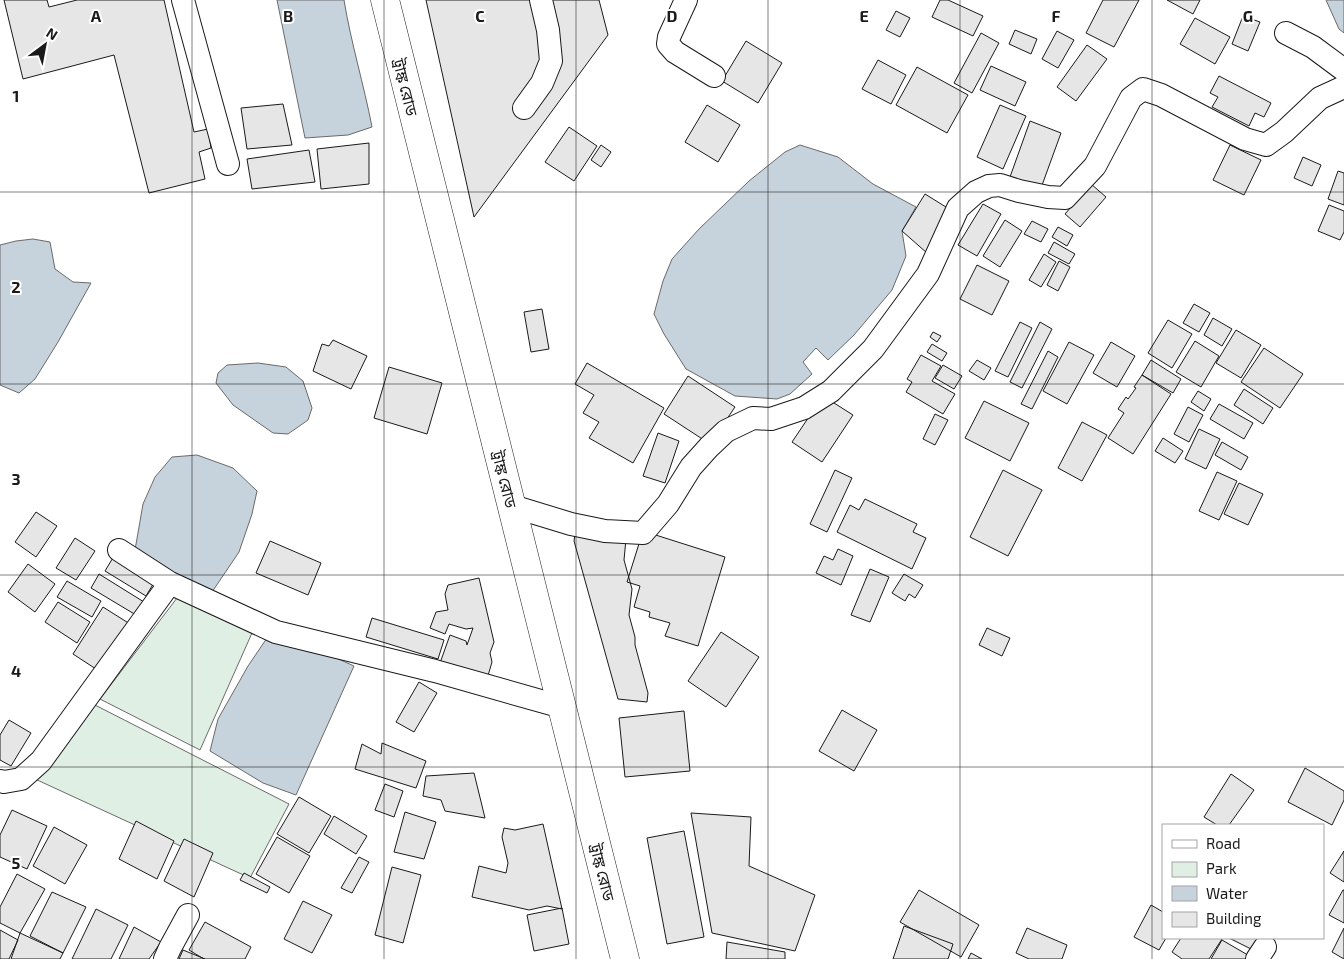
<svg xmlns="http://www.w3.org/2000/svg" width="1344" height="959" viewBox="0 0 1344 959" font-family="'Exo 2','Noto Sans Bengali',sans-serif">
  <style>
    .green { fill: #e0efe3; stroke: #6a6a6a }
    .water { fill: #c6d2dc; stroke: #6a6a6a }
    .building { fill: #e6e6e6; stroke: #1a1a1a }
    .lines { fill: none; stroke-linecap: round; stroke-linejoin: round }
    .minor-casing { stroke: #1a1a1a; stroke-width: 24 }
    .major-casing { stroke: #1a1a1a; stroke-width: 29 }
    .minor { stroke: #fff; stroke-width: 22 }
    .major { stroke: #fff; stroke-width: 28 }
    .grid { fill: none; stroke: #1a1a1a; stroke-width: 1; stroke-opacity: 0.55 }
    .labels { text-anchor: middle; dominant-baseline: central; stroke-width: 4; stroke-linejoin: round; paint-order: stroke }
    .street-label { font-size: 16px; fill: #1a1a1a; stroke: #fff }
    .grid-label { font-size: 16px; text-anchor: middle; font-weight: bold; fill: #1a1a1a; stroke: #fff; stroke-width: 4; stroke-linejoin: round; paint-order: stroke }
  </style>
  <rect width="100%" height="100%" fill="#fff"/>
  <path class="green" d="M177 598 252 633 200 750 100 699Z
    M93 704 289 804 250 878 35 779Z"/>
  <path class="water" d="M277 0H344C351 43 364 85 372 127L348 135 305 138Z
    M1326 0H1344V33L1339 29Z
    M800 145 838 157 873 184 916 207 902 231 906 256 892 290 854 335 828 360 816 348 803 362 812 374 790 394 777 399 735 396 686 369 664 334 654 314 663 281 672 259 699 229 749 181 785 152Z
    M33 239 50 242 55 269 73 282 91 283 58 342 35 379 19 393 0 385V245L16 241Z
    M258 363 286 367 303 381 312 408 308 420 288 434 273 433 233 405 216 383 218 373 227 365Z
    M197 455 233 468 257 491 252 514 239 552 212 592 200 594 135 550 143 504 155 477 172 457Z
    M269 635 323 652 354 666 296 795 263 783 210 751 218 719 248 666Z"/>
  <path class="building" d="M4 0H47L49 7 77 0H164L194 132 208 129 211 148 199 152 205 179 149 193 114 55 23 79Z
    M426 0H599L608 35 474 217Z
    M940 0H948L983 16 973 36 932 17Z
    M1103 0H1139L1114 47 1086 33Z
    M1167 0H1200L1193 14Z
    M896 11 910 18 900 37 886 30Z
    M1243 16 1260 22 1248 51 1232 44Z
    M1195 18 1230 37 1215 64 1180 44Z
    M1015 30 1037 39 1031 54 1009 44Z
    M1057 31 1074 40 1058 68 1042 59Z
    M981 33 999 43 972 93 954 83Z
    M746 41 782 63 758 103 722 81Z
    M1087 45 1107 59 1076 101 1057 87Z
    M878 60 906 75 891 104 862 89Z
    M991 66 1026 82 1015 106 980 90Z
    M917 67 968 95 947 133 896 105Z
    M1219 76 1271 103 1264 117 1255 113 1249 126 1212 107 1218 97 1210 93Z
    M283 104 292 145 247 149 241 108Z
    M707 105 740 125 718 162 685 142Z
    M1000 105 1026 116 1003 169 977 157Z
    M1030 121 1061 133 1041 188 1010 177Z
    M569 127 597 146 574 181 545 162Z
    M369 143V184L321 189 317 149Z
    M601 145 611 152 601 167 591 160Z
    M1230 145 1261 160 1244 195 1213 180Z
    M309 150 315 182 252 189 247 159Z
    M1303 157 1321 165 1312 186 1294 178Z
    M1338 171 1344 173V205L1328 199Z
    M1091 184 1106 197 1080 227 1065 214Z
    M925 194 954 212 927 253 902 231Z
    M983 204 1001 214 977 256 958 245Z
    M1329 205 1344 211V232L1340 240 1318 231Z
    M1005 220 1022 231 1000 267 983 256Z
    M1032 221 1048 229 1041 242 1024 234Z
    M1058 227 1073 235 1067 246 1052 237Z
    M1054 242 1075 254 1069 264 1048 253Z
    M1044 254 1056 262 1041 287 1029 280Z
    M1059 261 1070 267 1058 291 1047 285Z
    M977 265 1009 281 992 315 960 299Z
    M1194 304 1210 313 1199 332 1183 323Z
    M542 309 549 349 531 352 524 312Z
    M1213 318 1232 329 1222 346 1204 335Z
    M1168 320 1192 334 1172 368 1148 353Z
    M1020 322 1032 328 1008 377 995 371Z
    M1040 322 1052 329 1022 388 1010 382Z
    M1236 330 1261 345 1241 378 1216 363Z
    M933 332 941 336 937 342 930 337Z
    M333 340 367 356 351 389 313 371 322 344 329 346Z
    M1195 341 1219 356 1201 387 1176 372Z
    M1069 342 1094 355 1067 404 1043 391Z
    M1111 342 1135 356 1117 387 1093 373Z
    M932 344 947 353 942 361 927 352Z
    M1264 348 1303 374 1280 408 1241 382Z
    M1048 351 1058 357 1032 409 1021 404Z
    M921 355 941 366 932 381 955 394 943 414 906 392 912 382 907 379Z
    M977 360 991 368 984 380 969 371Z
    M1151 360 1181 379 1173 393 1142 375Z
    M587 363 664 408 633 463 589 438 599 422 583 413 594 395 575 384Z
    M943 365 962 376 954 389 935 378Z
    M389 367 442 383 427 434 374 418Z
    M1142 375 1171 394 1133 454 1108 438 1124 413 1118 409 1126 397 1128 399 1136 388 1134 387Z
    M688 376 735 407 710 444 664 414Z
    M1244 389 1273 408 1263 424 1234 405Z
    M1198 391 1211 399 1204 411 1191 402Z
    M823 396 853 415 822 462 792 442Z
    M984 401 1029 423 1010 461 965 438Z
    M1219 404 1253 423 1244 439 1210 419Z
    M1188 407 1203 415 1189 442 1174 434Z
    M935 414 948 420 935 445 923 439Z
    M1082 422 1107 435 1082 481 1058 468Z
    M1199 429 1220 439 1206 469 1185 459Z
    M658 433 679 441 665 483 643 476Z
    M1163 438 1183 451 1175 463 1155 451Z
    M1222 442 1248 457 1241 470 1215 455Z
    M835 470 852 478 827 532 810 524Z
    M1003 470 1042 490 1008 556 970 537Z
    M1217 472 1237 481 1219 520 1199 511Z
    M1239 483 1263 494 1248 525 1224 514Z
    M865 499 917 524 913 532 926 538 912 569 837 532 850 505 859 510Z
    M36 512 57 526 36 557 15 542Z
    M643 531 725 557 698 646 665 636 670 623 649 617 650 612 634 607 640 586 627 582Z
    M575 534 626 539 624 560 632 589 629 615 635 637V645L648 693 647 702 618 699 574 541Z
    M75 538 95 551 76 580 56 568Z
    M270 541 321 563 308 595 256 573Z
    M838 549 853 556 841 585 816 573 824 556 833 560Z
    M114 556 155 581 146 596 105 571Z
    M28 564 55 584 35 612 8 592Z
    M870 569 889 577 870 622 851 615Z
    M99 574 144 602 136 615 91 588Z
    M904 574 923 585 915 598 909 594 905 601 892 593Z
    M479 578 494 642 490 653 492 662 487 679 440 663 450 635 466 641 467 645 473 628 466 629 449 624 445 634 430 628 436 612 448 610 445 594 448 585Z
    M67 581 101 601 92 617 57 597Z
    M58 602 90 622 77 643 45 622Z
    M103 607 130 624 99 671 73 654Z
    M372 618 444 640 438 659 366 637Z
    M987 628 1010 638 1002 656 979 645Z
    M721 632 759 657 726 707 688 681Z
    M419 682 437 693 414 732 396 722Z
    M842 710 877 730 854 771 819 751Z
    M684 711 690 771 625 777 619 718Z
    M9 720 31 733 11 766 0 760V735Z
    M382 743 426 761 416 788 355 769 362 744 381 754Z
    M1305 768 1344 791V800L1332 825 1288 802Z
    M474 773 485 818 445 811 441 800 423 796 426 776Z
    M1231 774 1254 790 1229 825H1217L1204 817Z
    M385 784 403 791 394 817 375 810Z
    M299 797 331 816 309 853 277 834Z
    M12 810 47 826 27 869 0 857V835Z
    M405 812 436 822 424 859 394 852Z
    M691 813 751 817 749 866 815 895 795 951 712 933Z
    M334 816 367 836 356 854 324 834Z
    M136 821 174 841 157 879 119 859Z
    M543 824 562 909 547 906 529 910 472 897 479 866 506 873 508 863 502 837 504 828 515 830Z
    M54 827 87 845 65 884 33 866Z
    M684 831 704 937 667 944 647 838Z
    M277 837 310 856 289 893 256 874Z
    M184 839 213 853 194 897 164 881Z
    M1344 851V882L1330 873Z
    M359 857 369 862 352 893 341 888Z
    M392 867 421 875 403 943 375 935Z
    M244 873 270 887 267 893 240 880Z
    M17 874 45 889 20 933 0 923V907Z
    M919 890 979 925 961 957 900 922Z
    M1343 890H1344V923L1329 915Z
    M52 892 86 907 63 953 30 936Z
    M303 901 332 915 312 953 284 939Z
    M1151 905 1163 912V938H1166L1159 950 1134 937Z
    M562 908 569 944 534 951 527 915Z
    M96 909 128 925 111 959H72Z
    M205 922 251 947 245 959H204L189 950Z
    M904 926 953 944 948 959H893Z
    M134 927 161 942 149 959H119Z
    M1027 928 1067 945 1062 959H1029L1016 953Z
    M1344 928V959L1332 952Z
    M0 930 18 940 9 959H0Z
    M20 933 63 953 60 959H11Z
    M1181 938H1220L1222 939 1209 959H1182L1172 952Z
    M1229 938H1263L1255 951Z
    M1222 940 1253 958 1252 959H1211Z
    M727 942 785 952V959H726Z
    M183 950 205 959H179Z
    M971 953 982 959H968Z"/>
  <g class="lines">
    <g class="minor-casing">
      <path id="minor" d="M183 0 228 164
        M686 0 669 37 668 44 675 52 714 76
        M1286 33 1313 47 1344 70
        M524 108 542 83 551 61 548 30 541 0
        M512 506 571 524 605 531 643 533 668 504 691 467 709 447 726 431 753 418 771 419 804 408 831 391 873 349 928 274 958 208 976 192 989 186 1000 185 1019 191 1048 197 1065 198 1095 166 1131 98 1143 89 1161 95 1245 139 1266 145 1284 132 1320 98 1344 87
        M119 550 170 583 276 632 435 671 562 707
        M0 781 4 782 21 779 41 761 170 583
        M165 959 170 948 188 915
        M1257 959 1265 947"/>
    </g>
    <g class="major-casing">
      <path id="major" d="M385 0 625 959"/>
    </g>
    <use href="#minor" class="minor"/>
    <use href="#major" class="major"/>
  </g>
  <path class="grid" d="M192 0V959M384 0V959M576 0V959M768 0V959M960 0V959M1152 0V959M0 192H1344M0 384H1344M0 575H1344M0 767H1344"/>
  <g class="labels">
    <g class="street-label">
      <text transform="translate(406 87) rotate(76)">ট্রাঙ্ক রোড</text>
      <text transform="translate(505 479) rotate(76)">ট্রাঙ্ক রোড</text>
      <text transform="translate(603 872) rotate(76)">ট্রাঙ্ক রোড</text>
    </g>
  </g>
  <g class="grid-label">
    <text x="96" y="22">A</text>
    <text x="288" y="22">B</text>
    <text x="480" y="22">C</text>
    <text x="672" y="22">D</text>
    <text x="864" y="22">E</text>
    <text x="1056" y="22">F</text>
    <text x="1248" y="22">G</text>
    <text x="16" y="102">1</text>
    <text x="16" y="293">2</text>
    <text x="16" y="485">3</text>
    <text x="16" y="677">4</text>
    <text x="16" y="869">5</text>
  </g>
  <rect x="1162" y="824" width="162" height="115" fill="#ffffff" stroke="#a3a3a3"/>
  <rect x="1172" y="840" width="25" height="8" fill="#ffffff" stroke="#a3a3a3"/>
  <text x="1206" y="849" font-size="15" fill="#1a1a1a">Road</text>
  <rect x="1172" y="862" width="25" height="15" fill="#e0efe3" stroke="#a3a3a3"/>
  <text x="1206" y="874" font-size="15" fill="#1a1a1a">Park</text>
  <rect x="1172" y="886" width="25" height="15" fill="#c6d2dc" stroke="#a3a3a3"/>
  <text x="1206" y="899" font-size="15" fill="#1a1a1a">Water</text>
  <rect x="1172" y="912" width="25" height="15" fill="#e6e6e6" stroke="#a3a3a3"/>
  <text x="1206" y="924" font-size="15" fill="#1a1a1a">Building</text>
  <g transform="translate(45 45) rotate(32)" stroke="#ffffff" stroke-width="4" paint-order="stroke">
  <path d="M0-4L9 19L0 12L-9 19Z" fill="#1a1a1a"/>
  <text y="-8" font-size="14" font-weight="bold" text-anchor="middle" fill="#1a1a1a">N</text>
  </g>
</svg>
